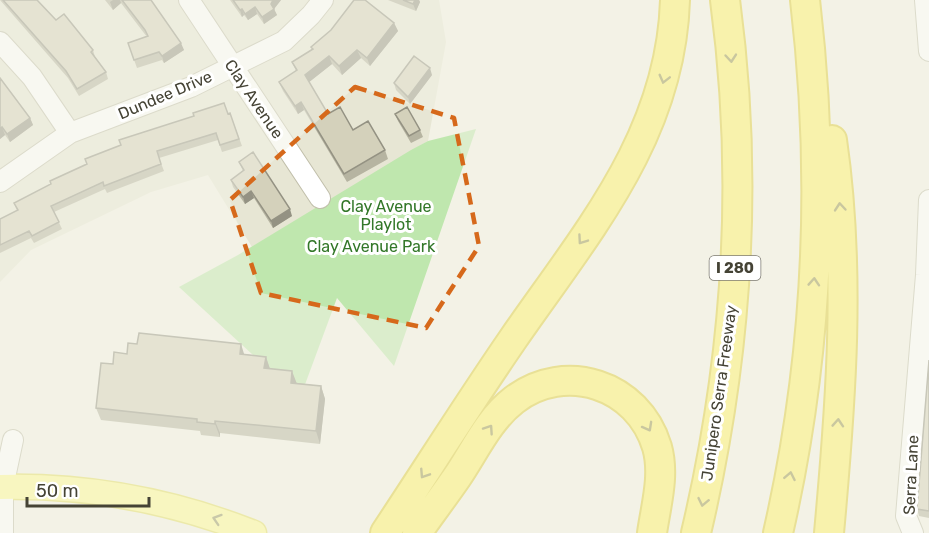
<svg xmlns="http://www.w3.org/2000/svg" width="929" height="533" viewBox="0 0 929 533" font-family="Rubik,sans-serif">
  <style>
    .residential { fill: #e7e6d4 }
    .green { fill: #bfe7ae }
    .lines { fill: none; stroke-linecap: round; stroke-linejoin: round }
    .minor-casing { stroke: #c1bfab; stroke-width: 22 }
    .major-casing { stroke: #e4de63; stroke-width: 27 }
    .highway-casing { stroke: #ddcb35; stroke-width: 32 }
    .minor { stroke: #fff; stroke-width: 20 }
    .major { stroke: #fefb93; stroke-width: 24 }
    .highway { stroke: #fef266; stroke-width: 28 }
    .wall { fill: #b6b4a1 }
    .shaded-wall { fill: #949283 }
    .building { fill: #d4d1bb; stroke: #949283; stroke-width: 1.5 }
    .oneway { stroke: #98924b }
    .oneway2 { stroke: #98965f }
    .marked { fill: none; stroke: #d6691b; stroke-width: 4.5; stroke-dasharray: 12 8; stroke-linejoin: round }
    .labels { text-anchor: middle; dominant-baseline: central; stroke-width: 6; stroke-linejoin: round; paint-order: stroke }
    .shield { fill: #fff; stroke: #7d7b72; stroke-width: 1.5 }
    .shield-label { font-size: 15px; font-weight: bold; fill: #454335 }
    .street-label { font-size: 16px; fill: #454335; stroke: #fff }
    .park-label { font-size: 16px; fill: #327728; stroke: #fff }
  </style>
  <rect width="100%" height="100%" fill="#f3f2e6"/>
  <path class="residential" d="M0 0H439L446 42 428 141 252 247 208 175 151 192 31 250 0 282Z"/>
  <path class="green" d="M476 129 394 366 337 298 300 398 179 287 238 255 411 150 428 141Z"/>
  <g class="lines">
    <g class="minor-casing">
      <path id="minor" d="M189 0 320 198
        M925 0 929 51
        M0 42 32 77 70 133
        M0 182 70 133 191 87 284 41 311 15 323 0
        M3 533V487L13 440
        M913 533 906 516 926 275 929 200"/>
    </g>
    <g class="major-casing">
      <path id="major" d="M0 487C87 485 173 501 254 533"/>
    </g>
    <g class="highway-casing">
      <path id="highway" d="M385 533C428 468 469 403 513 339 587 232 671 136 675 0
        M417 533C430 514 444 496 457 477 474 452 489 419 514 400 565 361 638 384 657 447 665 475 656 505 652 533
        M696 533C737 359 749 178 725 0
        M778 533C818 358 826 178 805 0
        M829 533C841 402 851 271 832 140"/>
    </g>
    <use href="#minor" class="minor"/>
    <use href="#major" class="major"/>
    <use href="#highway" class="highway"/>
  </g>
  <path class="wall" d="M0 0H37L56 20 93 50 95 57 106 72 108 79 79 96 68 78Z
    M105 0H151L184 50 164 63 162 60 137 68 128 43 147 37 121 3 113 10Z
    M230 0H281L274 9 277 15 264 24 257 14 248 20 244 15 242 17Z
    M388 0H419L420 2 416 11Z
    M394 23 398 31 370 66 361 58 342 75 332 64 309 82 328 114 385 150 388 159 347 182 304 110 298 114 283 91 279 82 296 71 292 62 312 50 311 47Z
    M432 75 410 104 396 90 394 83Z
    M0 78 30 118 33 125 10 142 5 135 0 139Z
    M230 113 242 146 222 152 218 140 159 158 164 171 107 193 105 189 54 212 62 229 34 243 31 238 0 253V219L17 211 14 203Z
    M395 114 420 130 423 137 411 143 398 121Z
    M239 162 292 216 273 228 254 198 245 204 233 187 231 180 243 171Z
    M127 354H244L266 357 270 369 297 383 321 386 325 399 320 444 220 433V437L201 435 200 431 101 420 96 408Z
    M929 360V518L919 516 917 509Z"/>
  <path class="shaded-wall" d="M113 0H120L121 3 113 10 110 2Z
    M273 0H281L274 9 277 15 264 24 262 17Z
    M415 0H419L420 2 416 11 413 4Z
    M255 7 257 14 248 20 245 14Z
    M242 9 244 15 242 17 240 10Z
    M394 23 398 31 370 66 367 58Z
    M181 43 184 50 164 63 162 56Z
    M357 50 361 58 342 75 339 66Z
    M329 56 332 64 308 83 305 75Z
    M430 68 432 75 410 104 408 97Z
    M301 102 304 110 298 114 295 106Z
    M30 118 33 125 10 142 7 134Z
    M2 127 5 135 0 139V129Z
    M251 191 254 198 245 204 243 197Z
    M290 209 292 216 273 228 271 221Z
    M241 344 245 357 240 354Z
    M266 357 270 369 264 368Z
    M292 371 297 384 291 383Z
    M321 386 325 399 320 444 316 431Z
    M215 421 220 433V437L215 424Z"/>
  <path class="building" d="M3 0H37L56 20 64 14 93 50 91 52 106 72 77 89 66 71Z
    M122 0H151L181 43 162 56 159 52 134 60 128 43 148 36 145 30Z
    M233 0H273L271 4 274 9 262 17 255 7 245 14 242 9 240 10Z
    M354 0H365L394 23 367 58 357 50 339 66 329 56 305 75 328 114 340 107 353 130 368 121 385 150 344 174 301 102 295 106 279 82 297 70 292 62 313 49 311 47 331 30Z
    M403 0H415L413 4Z
    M414 56 430 68 408 97 394 83Z
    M0 78 30 118 7 134 2 127 0 129Z
    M224 103 228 114 230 113 239 139 220 145 216 133 157 151 161 164 104 186 103 182 51 206 59 222 32 236 29 231 0 245V219L18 210 14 203 51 184 50 181 87 164 85 159 121 145 119 140 194 116 193 113Z
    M407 107 420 130 409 136 395 114Z
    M253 152 290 209 271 221 251 191 243 197 231 180 244 170 239 162Z
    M139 333 241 344 240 354 266 357 264 368 292 371 291 383 321 386 316 431 215 421V424L197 422V419L96 408 101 363 113 364 114 352 127 354 128 343 137 344Z
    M929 360V511L917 509Z"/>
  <defs><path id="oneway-chevron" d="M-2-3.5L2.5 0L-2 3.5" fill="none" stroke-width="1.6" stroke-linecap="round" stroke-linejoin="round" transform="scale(1.5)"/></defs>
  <g class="oneway">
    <use href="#oneway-chevron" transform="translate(731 58) rotate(85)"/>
    <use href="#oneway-chevron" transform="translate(664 79) rotate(104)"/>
    <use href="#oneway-chevron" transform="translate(840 207) rotate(-95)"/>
    <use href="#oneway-chevron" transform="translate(582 240) rotate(125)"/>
    <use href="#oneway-chevron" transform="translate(814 282) rotate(-86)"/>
    <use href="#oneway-chevron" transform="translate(838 423) rotate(-86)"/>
    <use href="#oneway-chevron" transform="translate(648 427) rotate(61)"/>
    <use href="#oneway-chevron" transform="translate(489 429) rotate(-56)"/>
    <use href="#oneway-chevron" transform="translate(424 474) rotate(123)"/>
    <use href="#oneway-chevron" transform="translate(790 476) rotate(-79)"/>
    <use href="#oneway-chevron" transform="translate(703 502) rotate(102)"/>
  </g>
  <use class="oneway2" href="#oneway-chevron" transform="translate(217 519) rotate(-162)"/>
  <path d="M0 0H929V533H0ZM355 87 454 118 479 246 426 328 261 293 230 200Z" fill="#f3f2e6" fill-opacity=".55" fill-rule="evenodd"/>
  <path class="marked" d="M355 87 454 118 479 246 426 328 261 293 230 200Z"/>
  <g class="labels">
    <rect class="shield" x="709.5" y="256" width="51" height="24" rx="4.5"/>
    <g class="shield-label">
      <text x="735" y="268">I 280</text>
    </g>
    <g class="street-label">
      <text transform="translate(165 95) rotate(-23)">Dundee Drive</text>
      <text transform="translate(254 99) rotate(56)">Clay Avenue</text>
      <text transform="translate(719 393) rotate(-82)">Junipero Serra Freeway</text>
      <text transform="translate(911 475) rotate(-87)">Serra Lane</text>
    </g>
    <g class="park-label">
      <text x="386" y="206">Clay Avenue<tspan x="386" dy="18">Playlot</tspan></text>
      <text x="371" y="246">Clay Avenue Park</text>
    </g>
  </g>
  <path d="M27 497v9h122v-9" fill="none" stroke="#454335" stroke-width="3"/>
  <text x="36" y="497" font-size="18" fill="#454335" stroke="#ffffff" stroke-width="4.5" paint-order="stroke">50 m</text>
</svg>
